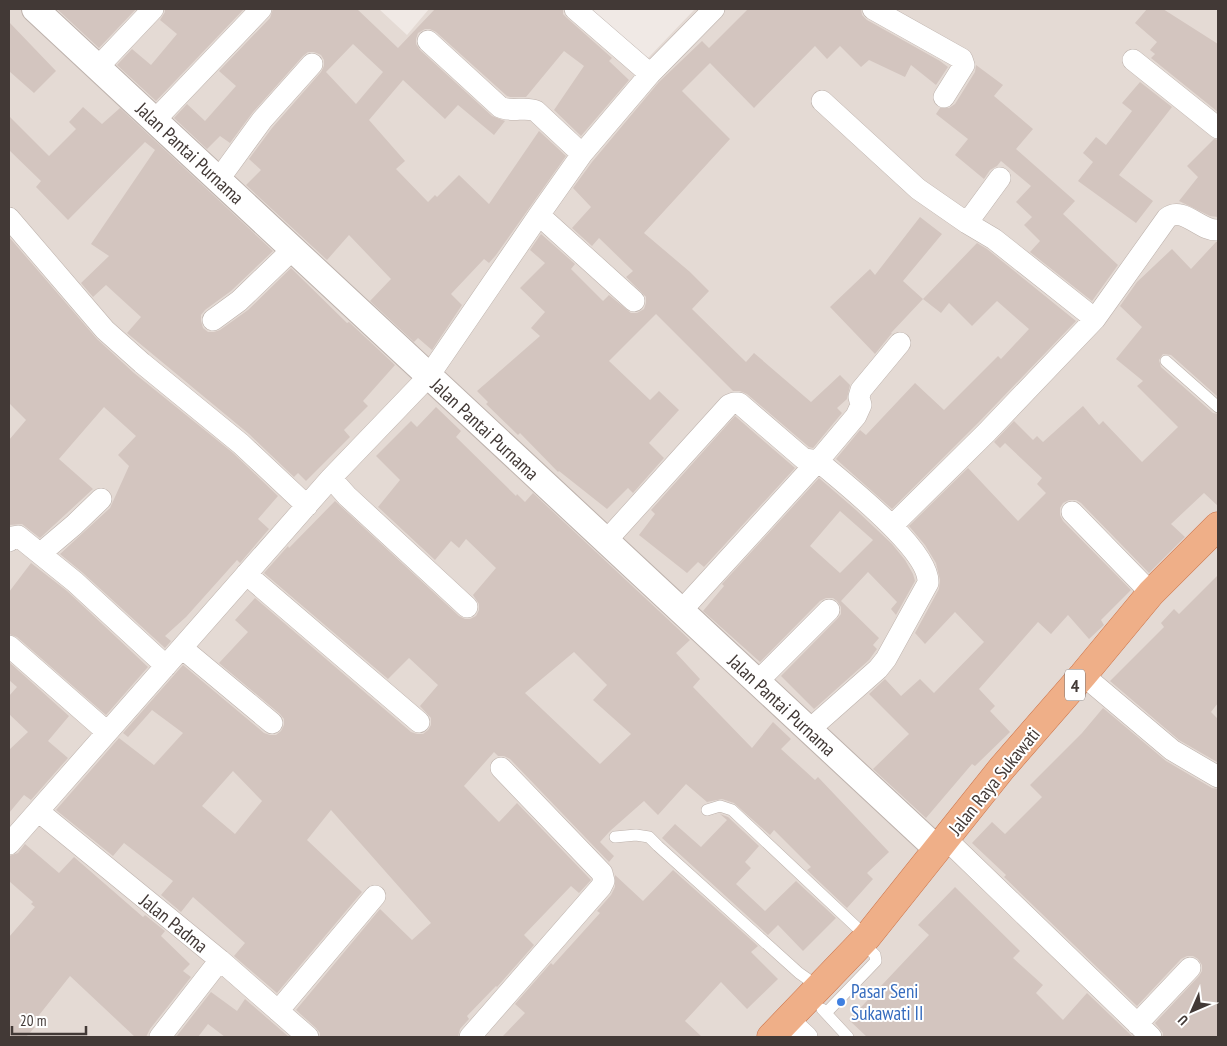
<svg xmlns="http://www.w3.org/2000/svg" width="1227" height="1046" viewBox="0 0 1227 1046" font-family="'PT Sans Narrow',sans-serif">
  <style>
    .residential { fill: #e4dad4 }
    .building { fill: #d3c5bf; fill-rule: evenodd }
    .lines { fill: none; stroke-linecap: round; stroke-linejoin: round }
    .service-casing { stroke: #bdb2ac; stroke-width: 12 }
    .minor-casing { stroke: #bdb2ac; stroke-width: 22 }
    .tertiary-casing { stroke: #bdb2ac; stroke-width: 28 }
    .trunk-casing { stroke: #ca7046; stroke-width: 29 }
    .service { stroke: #fff; stroke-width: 11 }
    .minor { stroke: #fff; stroke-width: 21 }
    .tertiary { stroke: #fff; stroke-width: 26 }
    .trunk { stroke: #efaf88; stroke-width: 28 }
    .shop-dot { fill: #3f7fe0; stroke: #fff; stroke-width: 2 }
    .labels { text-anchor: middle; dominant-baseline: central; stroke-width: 4; stroke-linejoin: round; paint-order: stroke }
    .shield { fill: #fff; stroke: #7b7472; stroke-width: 1 }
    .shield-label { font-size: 18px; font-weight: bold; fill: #423936 }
    .street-label { font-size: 19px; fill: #423936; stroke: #fff }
    .shop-label { font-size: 19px; fill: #366cbe; stroke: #fff; text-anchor: start }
  </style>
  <rect width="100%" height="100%" fill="#f0e9e5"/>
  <path class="residential" d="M9 9H379L407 35 429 9H589L648 58 695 9H1218V1037H9Z"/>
  <path class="building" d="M57 9H136L99 48Z
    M165 9H244L156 101 117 65 132 49 151 65 177 34 160 20 165 12Z
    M273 9H357L398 48 435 9H563V14L567 18 612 58 609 61 629 80 581 136 554 110 584 66 564 51 526 97H510L507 96 436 32 430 29H425L418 33 416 39V44L420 50 492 116 505 121 494 135 458 105 445 119 403 80 369 120 405 161 396 169 428 202 435 195 437 197 459 175 489 204 539 131 566 156 496 255 489 263 484 259 451 294 462 305 432 350 418 338 414 342 370 301 391 279 349 235 327 260 246 185 261 170 249 159 272 128 321 72 324 66V60L321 55 314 52H308L303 56 253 112 230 143 220 136 207 149 174 118 187 104 205 121 236 86 219 71 270 18ZM353 44 383 72 356 104 326 72Z
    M748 9H861L862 15 867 20 940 61 948 67 936 85 911 65 905 77 869 60 861 67 840 46 827 59 815 46 754 108 710 63 682 91 730 139 644 233 690 272 709 291 692 309 746 362 754 353 811 402 840 375 850 385 847 399 837 408 842 413 813 448 809 447 747 394 740 391H733L656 314 609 361 650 400 659 391 679 410 649 443 664 458 633 493 628 488 607 509 559 471 558 472 520 433 518 435 486 404 488 402 477 391 540 336 531 328 545 312 520 288 545 263 530 250 541 234 575 264 571 269 603 301 609 295 631 313H637L644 309 646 303V297L626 277 633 271 599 238 592 246 572 228 591 207 573 188 592 162 659 82 702 41 709 48Z
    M1147 9H1163L1218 44V112L1151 58 1155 54 1150 50 1157 42 1135 23Z
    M9 22 56 71 34 93 9 71Z
    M976 65 1003 85 994 96 1033 129 1016 149 1075 201 1063 214 1118 265 1092 301 1030 252 1040 241 1024 225 1032 217 1016 202 1031 186 1001 161 997 166 990 170 984 179 955 155 968 139 936 114 940 108H949L955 104 975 72Z
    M1140 82 1172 107 1119 175 1153 201 1136 223 1078 181 1093 162 1083 153 1096 137 1106 145 1132 111 1122 103Z
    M83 107 102 124 120 108 273 251 231 291 205 310 201 315V321L203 328 208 332H214L220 330 248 310 291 268 347 323 349 322 395 365 363 401 368 406 344 430 350 437 306 481 298 473 294 477 249 434 127 333 141 317 106 285 93 297 81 283 109 256 91 244 155 150 145 142 68 220 36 187 41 181 9 150V116L49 156 76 129 69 122Z
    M1214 139 1218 140V217L1210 216 1179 201 1198 177 1187 166Z
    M920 217 942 234 903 281 923 299 891 333H892L875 354 830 307 870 269 875 275Z
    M9 237 97 339 134 373 233 453 278 496 258 519 269 529 240 563 237 560 186 617 165 636 171 641 165 648 83 573 60 554 110 508 129 466 118 455 136 436 105 408 104 407 59 459 93 489 40 538 22 524 9 525V440L26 420 9 403Z
    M1216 242H1218V397L1171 355 1163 354 1159 360 1161 367 1213 413 1218 414V506L1204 493 1171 524 1185 537 1149 573 1081 503 1076 500H1069L1063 503 1060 508V515L1063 521 1131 590 1101 620 1104 625 1089 639 1068 615 1051 634 1038 622 979 689 995 706 990 711 1010 732 975 766 972 764 926 818 873 769 909 734 869 694 885 679 901 696 920 679 934 693 984 642 955 612 925 644 915 633 939 589 940 580 936 563 925 545 909 526 968 468 1018 521 1046 493 1037 484 1042 478 1005 443 1000 448 994 442 1014 421 1033 440 1037 436 1043 442 1083 406 1099 425 1103 421 1142 462 1178 427 1137 386 1143 381 1116 359 1142 327 1120 306 1137 282 1172 249 1191 269Z
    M977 243 987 249 1076 321 978 423 892 509 836 459 860 430 866 435 915 383 944 410 998 356 1001 359 1029 329 997 301 972 326 949 303 941 313 923 299Z
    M436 407 461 431 456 437 516 496 517 494 525 502 533 493 690 640 676 653 700 679 693 687 752 748 773 722 791 739 781 749 815 780 818 777 889 852 867 873 873 879 847 908 807 870 811 867 774 830 770 835 734 803 722 799 707 802 686 784 658 815 644 801 610 831 600 842 614 856 609 862 510 759 504 756H498L494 752 464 786 499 822 517 803 591 880 579 893 571 886 524 935 534 945 497 987 496 986 467 1016 469 1019 460 1029 458 1037H320V1033L316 1028 296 1010 380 909 412 940 431 923 331 810 307 840 362 892 277 993 234 956 245 943 193 897 181 912 161 895 173 881 124 843 113 856 56 810 119 738 154 765 183 733 152 710 128 737 123 733 183 665 264 733 270 735H276L281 731 284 725V719L280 714 219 663 248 632 235 620 255 598 411 732 417 734H423L428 730 431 725V718L420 706 438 685 409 658 388 679 264 573 288 546 289 548 335 501 459 616 465 619H470L476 616 479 610V604L473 595 496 568 466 539 459 548 451 541 435 560 378 507 400 480 376 456 411 421 417 427ZM574 652 607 685 593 700 631 734 600 764 525 693ZM233 771 262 801 235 834 202 806Z
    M735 416 795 468 704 567 698 562 687 573 639 535 655 514 651 510Z
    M819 478 856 510 892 544 905 560 913 574 915 581 896 615 891 609 897 602 868 572 841 601 879 638 873 645 877 649 869 660 814 709 781 676 838 618 841 614V607L837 601 833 598H826L820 601 760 662 703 611 724 586 722 584ZM840 511 873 540 840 573 810 546Z
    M31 563 67 591 148 667 106 715 17 637 9 634V592Z
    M1218 575V703L1211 712 1218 719 1217 762 1179 740 1110 681 1164 627 1161 623 1174 609 1179 614Z
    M9 662 69 716 48 741 68 758 31 800 24 795 9 813V750L28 732 9 714V696L17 687 9 680Z
    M1103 708 1166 761 1212 788 1218 789V1037H1163V1033L1155 1023 1199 976 1202 971V965L1198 959 1193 956H1187L1181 959 1137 1006 1004 877 1006 875 972 843 992 822 1005 834 1042 797 1030 785 1082 733Z
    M720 814 728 817 759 846 745 862 751 868 736 884 765 911 796 881 836 918 803 951 778 925 768 935 662 838 675 824 701 847 727 820Z
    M25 844 59 873 74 857 143 917 145 915 165 931 161 936 190 964 183 971 191 977 150 1029 146 1037H135L70 976 32 1024 35 1027 26 1037H9V937L35 907 31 904 33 902 9 881V856L18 853Z
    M673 870 758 946 751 952 778 979 747 1009 721 982 685 1021 702 1037H502L525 1013 515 1004 551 963 553 965 600 913 597 911 611 895 615 887V875L643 901Z
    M955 887 1020 951 1013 958 1043 985 1036 993 1063 1020 1087 993 1133 1037H867L849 1020 929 935 918 925Z
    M211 992 237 1011 245 999 289 1037H225L208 1024 198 1037H176Z"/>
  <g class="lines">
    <g class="service-casing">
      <path id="service" d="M1166 361 1218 407
        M707 810 720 806 732 810 867 937
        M615 837 636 835 649 837 658 846 799 973 819 987
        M822 1009 848 1037
        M826 1013 876 961 875 955 862 942"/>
    </g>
    <g class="minor-casing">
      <path id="minor" d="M575 9 650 74
        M873 9 962 59 964 65 944 97
        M428 41 500 107C512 113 525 106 536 111L582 154
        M1133 60 1218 128
        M98 67 153 9
        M822 101 918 189 967 223 994 239 1095 319
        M155 120 261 9
        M219 179 262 120 312 64
        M539 215 634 301
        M9 218 105 330 142 363 241 444 307 506
        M967 223 1000 178
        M213 320 239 301 293 249
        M331 478 347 496 467 607
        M1072 512 1151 593
        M892 526 987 432 1095 319 1167 218C1183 205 1201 232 1218 230
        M9 541 12 537 18 536 75 582 166 666
        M606 541 729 405 734 403H739L804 459 818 461C844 483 930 550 928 583L886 659 878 669 809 730
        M41 553 74 525 101 499
        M246 574 419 722
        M681 611 818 461 856 416 861 405 859 397 861 390 900 343
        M9 646 107 732
        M182 648 272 723
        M1083 675 1172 750 1218 777
        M757 682 829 610
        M38 811 220 960 308 1037
        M946 839 1151 1037
        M9 844 331 478 428 377 539 215 582 154 650 74 714 9
        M278 1011 375 896
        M789 1020 807 1037
        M1137 1024 1190 968
        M160 1037 220 960
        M470 1037 601 887 604 881 602 873 501 768"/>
    </g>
    <g class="tertiary-casing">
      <path id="tertiary" d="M35 9 937 849"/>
    </g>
    <g class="trunk-casing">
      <path id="trunk" d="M771 1037 867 937 1002 768 1083 675 1151 593 1218 526"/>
    </g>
    <use href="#service" class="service"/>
    <use href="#minor" class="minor"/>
    <use href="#tertiary" class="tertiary"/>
    <use href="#trunk" class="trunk"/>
  </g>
  <circle class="shop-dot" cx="841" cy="1002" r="5"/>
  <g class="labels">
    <rect class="shield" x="1065" y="669.5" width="20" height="31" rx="4"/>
    <g class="shield-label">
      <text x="1075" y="685">4</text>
    </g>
    <g class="street-label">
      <text transform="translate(190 153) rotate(43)">Jalan Pantai Purnama</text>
      <text transform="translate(485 429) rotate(43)">Jalan Pantai Purnama</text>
      <text transform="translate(782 705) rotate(43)">Jalan Pantai Purnama</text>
      <text transform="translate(994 781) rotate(-51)">Jalan Raya Sukawati</text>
      <text transform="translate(174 923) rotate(39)">Jalan Padma</text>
    </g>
    <g class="shop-label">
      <text x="851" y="991">Pasar Seni<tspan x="851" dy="22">Sukawati II</tspan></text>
    </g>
  </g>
  <rect width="1227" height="1046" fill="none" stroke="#423936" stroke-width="20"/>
  <g transform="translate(1192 1011) rotate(225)" stroke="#ffffff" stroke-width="4" paint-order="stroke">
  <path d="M0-4L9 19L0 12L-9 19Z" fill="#423936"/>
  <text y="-8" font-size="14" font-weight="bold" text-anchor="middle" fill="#423936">U</text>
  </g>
  <path d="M12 1026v8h74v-8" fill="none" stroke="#423936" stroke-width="2.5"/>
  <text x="20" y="1026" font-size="15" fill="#423936" stroke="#ffffff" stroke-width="4" paint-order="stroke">20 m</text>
</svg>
